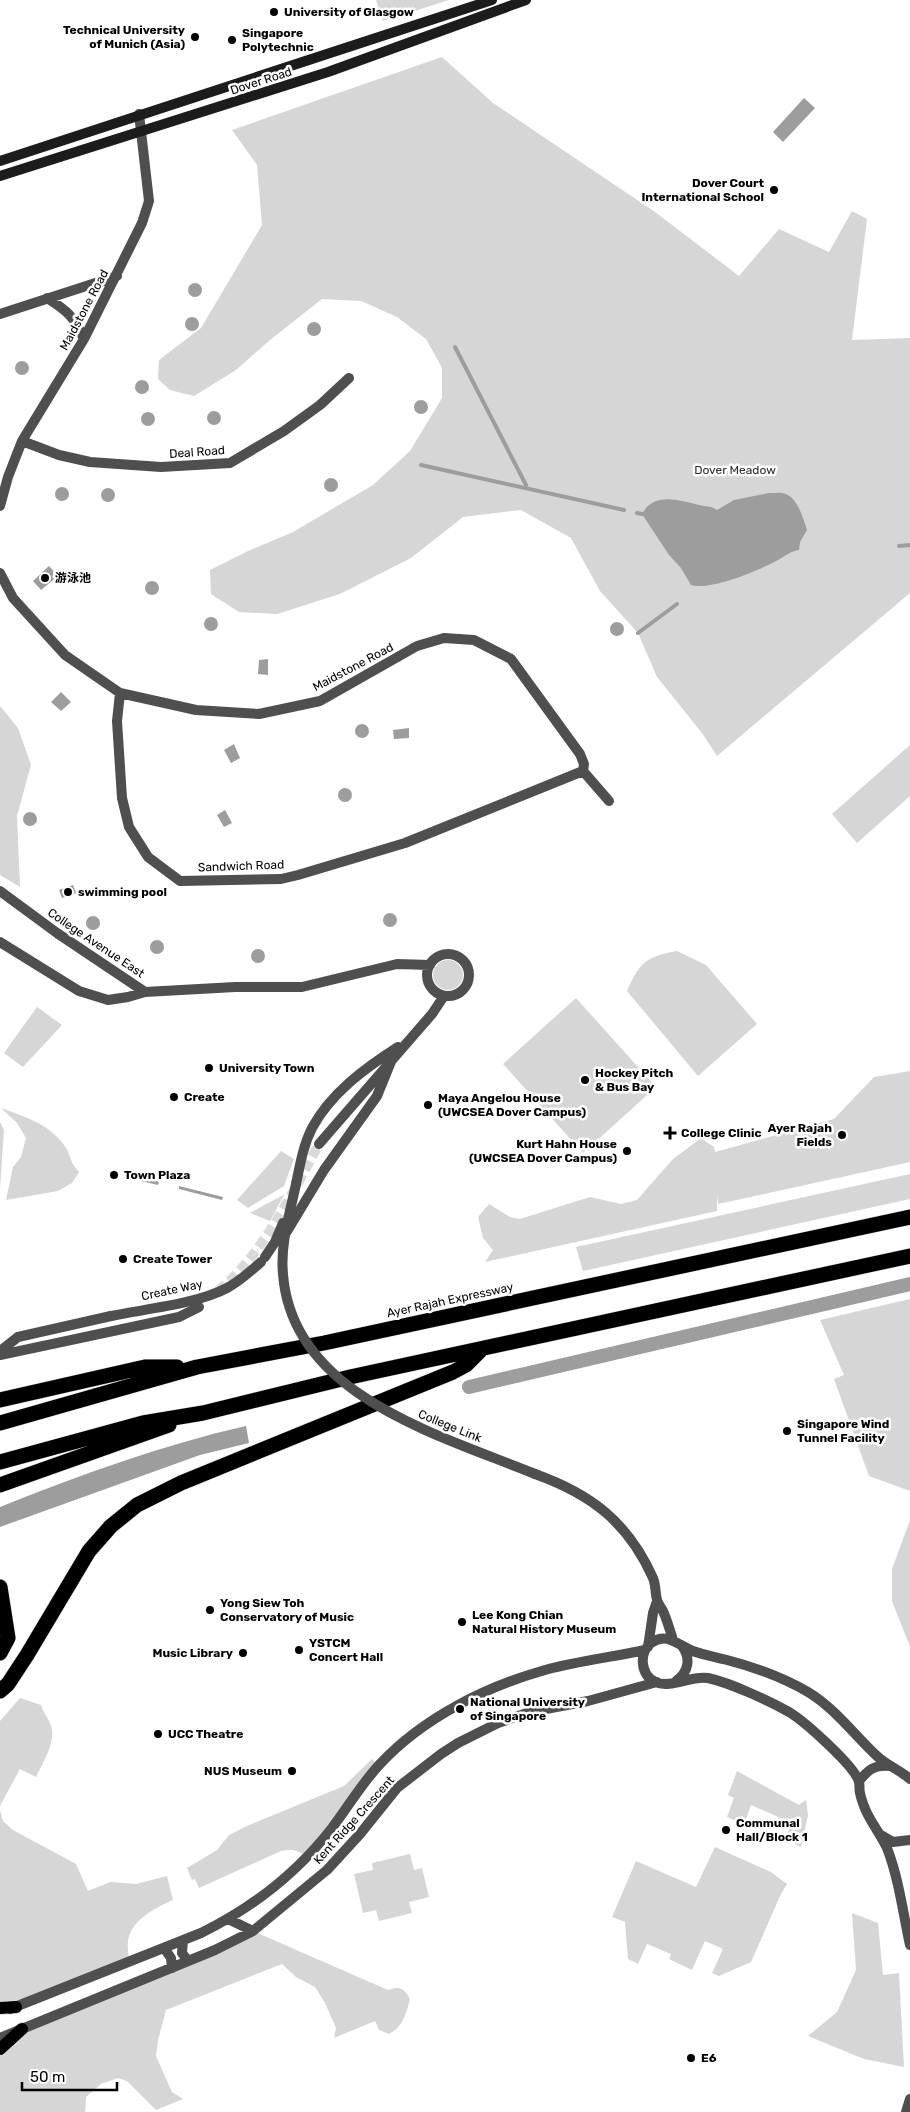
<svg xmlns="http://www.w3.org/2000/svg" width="910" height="2112" viewBox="0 0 910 2112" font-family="Rubik,'Noto Sans SC',sans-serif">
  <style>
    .green { fill: #d6d6d6 }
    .water { fill: #9d9d9d }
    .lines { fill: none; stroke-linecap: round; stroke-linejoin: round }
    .stream { stroke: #9d9d9d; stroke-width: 4 }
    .canal { stroke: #9d9d9d; stroke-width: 14 }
    .street-tunnel { stroke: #d9d9d9; stroke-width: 10; stroke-dasharray: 10 5; stroke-linecap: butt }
    .primary-casing { stroke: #dbdbdb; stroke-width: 14 }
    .highway-casing { stroke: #dbdbdb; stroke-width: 16 }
    .street { stroke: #4f4f4f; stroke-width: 10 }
    .secondary { stroke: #1c1c1c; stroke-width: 10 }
    .primary { stroke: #000; stroke-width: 12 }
    .highway { stroke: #000; stroke-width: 15 }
    .street-bridge { stroke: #4f4f4f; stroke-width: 10 }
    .poi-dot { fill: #000; stroke: #fff; stroke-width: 2 }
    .labels { text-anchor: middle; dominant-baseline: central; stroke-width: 5; stroke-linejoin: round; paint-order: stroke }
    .poi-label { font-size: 12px; font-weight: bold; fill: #000; stroke: #fff; text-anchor: start }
    .street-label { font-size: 12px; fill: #000; stroke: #fff }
    .park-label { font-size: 12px; fill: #2d2d2d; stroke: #fff }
  </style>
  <rect width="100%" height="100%" fill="#fff"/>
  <path class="green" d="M376 0H449L383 21Z
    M442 57 493 103 655 212 739 276 779 229 829 252 852 211 867 219 852 340 910 338V593L717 756 702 733 657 677 638 633 600 591 571 538 521 510 463 517 411 558 340 594 277 614 239 612 211 594 210 570 248 551 293 532 373 485 410 451 442 398V368L426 339 397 317 361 301 322 299 270 340 236 370 194 396 170 390 158 379 159 360 201 328 262 225 257 165 232 130Z
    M0 706 18 728 31 765 17 816 20 887 0 875Z
    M910 745V796L857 843 832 814Z
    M677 951 706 965 757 1024 698 1076 627 991C640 962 645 957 677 951Z
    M433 975a15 15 0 1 1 30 0a15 15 0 1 1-30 0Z
    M576 998 656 1087 583 1153 503 1064Z
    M37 1007 62 1025 23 1067 4 1053Z
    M910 1071V1162L718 1204 717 1194V1211L485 1262 493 1250 483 1238 478 1217 489 1204 510 1217 520 1219 590 1197 621 1204 637 1200 673 1159 701 1138 714 1147 715 1152 834 1119 874 1077Z
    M1 1108C25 1117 48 1123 64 1145 71 1154 69 1162 79 1172L72 1183 58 1191 6 1200 13 1167 21 1157 26 1138 17 1123Z
    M0 1122 4 1130 0 1189Z
    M281 1151 294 1159 284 1186 248 1208 237 1200Z
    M910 1174V1199L583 1271 576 1247Z
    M285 1193 270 1221 250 1213 283 1195Z
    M910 1299V1491L869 1476 834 1379 844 1375 820 1320Z
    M910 1520V1647L892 1601V1569Z
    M20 1698 41 1705C43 1712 47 1716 50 1723 58 1739 43 1762 36 1777L20 1769 0 1806V1721Z
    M372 1759 378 1765 306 1858C298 1849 293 1849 281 1851L199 1888 195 1879 192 1880 187 1868 217 1850 229 1835 249 1825 344 1786Z
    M737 1771 799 1805 806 1800 808 1815 801 1847 785 1839 792 1823 751 1805 744 1825 727 1817 734 1798 728 1795Z
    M0 1810 3 1821 13 1830 76 1864 88 1891 110 1882 136 1884 167 1876 173 1900C155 1908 131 1920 128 1941 127 1948 129 1955 129 1961L0 2008Z
    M715 1847 771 1872 787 1884 780 1896 751 1962 719 1976 712 1973 723 1949 705 1941 692 1970 669 1959 671 1954 647 1944 638 1964 628 1959 625 1922 612 1917 636 1861 696 1887Z
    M410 1854 414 1870 422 1868 429 1897 409 1902 412 1913 379 1921 376 1910 363 1913 354 1874 373 1870 372 1863Z
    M852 1913 878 1923 883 1975 899 1973 904 2067 864 2059 808 2036 837 2012 856 1970Z
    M253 1931 388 1990C400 1986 404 1988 410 1999 406 2014 403 2027 389 2034L379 2030 375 2021 334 2038 336 2028 325 2003 315 1987 296 1977 282 1964 166 2010 158 2040 156 2056 172 2092 183 2099 156 2110 127 2081 118 2078 101 2084 86 2097 85 2112H0V2049L12 2037Z"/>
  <path class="water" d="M804 98 815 108 783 142 773 132Z
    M188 290a7 7 0 1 1 14 0a7 7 0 1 1-14 0Z
    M185 324a7 7 0 1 1 14 0a7 7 0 1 1-14 0Z
    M307 329a7 7 0 1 1 14 0a7 7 0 1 1-14 0Z
    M15 368a7 7 0 1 1 14 0a7 7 0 1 1-14 0Z
    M135 387a7 7 0 1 1 14 0a7 7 0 1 1-14 0Z
    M414 407a7 7 0 1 1 14 0a7 7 0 1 1-14 0Z
    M207 418a7 7 0 1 1 14 0a7 7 0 1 1-14 0Z
    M141 419a7 7 0 1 1 14 0a7 7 0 1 1-14 0Z
    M324 485a7 7 0 1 1 14 0a7 7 0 1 1-14 0Z
    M55 494a7 7 0 1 1 14 0a7 7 0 1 1-14 0Z
    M101 495a7 7 0 1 1 14 0a7 7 0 1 1-14 0Z
    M769 493C774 493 781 492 786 494 798 499 803 518 807 530L800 542 799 550C791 551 785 556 778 560 760 570 710 591 691 585L681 568 669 555 642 514C654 492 678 500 699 505 706 507 710 505 717 510L734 500Z
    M49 566 58 576 41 590 33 581Z
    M145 588a7 7 0 1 1 14 0a7 7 0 1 1-14 0Z
    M204 624a7 7 0 1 1 14 0a7 7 0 1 1-14 0Z
    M610 629a7 7 0 1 1 14 0a7 7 0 1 1-14 0Z
    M268 659V675L258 674 259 660Z
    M61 692 71 702 61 711 51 702Z
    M355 731a7 7 0 1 1 14 0a7 7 0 1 1-14 0Z
    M409 728V738L394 739 393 730Z
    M234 744 240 758 231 763 224 750Z
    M338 795a7 7 0 1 1 14 0a7 7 0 1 1-14 0Z
    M225 810 232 823 224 827 217 815Z
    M23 819a7 7 0 1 1 14 0a7 7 0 1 1-14 0Z
    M73 885 76 893 62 898 59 890Z
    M383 920a7 7 0 1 1 14 0a7 7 0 1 1-14 0Z
    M86 923a7 7 0 1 1 14 0a7 7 0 1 1-14 0Z
    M150 947a7 7 0 1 1 14 0a7 7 0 1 1-14 0Z
    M251 956a7 7 0 1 1 14 0a7 7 0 1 1-14 0Z
    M129 1174 159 1182 158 1185 128 1178Z
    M179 1186 223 1197 222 1200 179 1189Z
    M246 1426 249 1443 200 1455 0 1527V1507C80 1475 162 1445 246 1426Z"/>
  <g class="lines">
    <path class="stream" d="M455 347 526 485
      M421 465 624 510
      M637 513 642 514
      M899 546 910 545
      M638 633 677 604"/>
    <path class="canal" d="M469 1387 910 1284"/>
    <path class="street-tunnel" d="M218 1291C263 1255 292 1193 319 1144"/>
    <g class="primary-casing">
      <path id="primary" d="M0 2008 16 2007
        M0 2049 22 2029"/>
    </g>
    <g class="highway-casing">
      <path id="highway" d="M0 1400 145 1367H177
        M0 1423 197 1367 324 1343 910 1217
        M0 1462 143 1423 203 1413 350 1377 910 1256
        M0 1485 169 1425
        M0 1587 8 1638 0 1653
        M0 1691 8 1684 27 1655 89 1551 111 1526 137 1505 181 1483 453 1372 466 1365 480 1351"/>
    </g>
    <path class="street" d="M47 298C68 311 74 317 84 339
      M0 314 117 276
      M22 441 59 455 90 462 161 467 230 463 284 431 320 405 349 378
      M0 506 8 477 22 441 84 339 142 223 149 201 139 114
      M0 573 13 598 65 655 120 693 196 710 259 714 320 701 417 646 444 638 474 640 511 659 580 754 584 764 583 771
      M120 693 117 721 122 798 129 827 148 857 180 881 281 879 298 875 405 843 583 771
      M583 771 609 801
      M0 891 57 933 145 992
      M0 942 79 991 108 1000 128 997 145 992 235 987H302L397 964 430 965
      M427 975a21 21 0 1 1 42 0a21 21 0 1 1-42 0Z
      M319 1144 432 1014 444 996
      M296 1184C300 1165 303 1146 312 1128 331 1093 365 1068 398 1047
      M286 1233 324 1170 377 1096 392 1059
      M0 1351 18 1337 111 1316
      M0 1355 179 1317 199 1307
      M535 1474C591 1494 628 1522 653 1578 656 1585 655 1593 657 1600 658 1604 661 1607 663 1611 667 1620 670 1630 673 1640
      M648 1647 653 1613 657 1601
      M676 1681C689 1672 691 1658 682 1646
      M910 1779C900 1770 888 1766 878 1757 855 1736 836 1709 808 1692 784 1678 754 1667 727 1660 716 1657 704 1655 693 1651 679 1646 667 1631 651 1643 639 1653 640 1674 655 1682 671 1689 691 1675 708 1678 731 1683 769 1701 789 1712 804 1721 855 1766 859 1782 860 1786 859 1790 860 1793 861 1799 864 1806 866 1811 872 1824 881 1835 887 1848 899 1879 903 1913 910 1945
      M859 1781C869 1769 874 1765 890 1766
      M881 1835 893 1842 910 1840
      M228 1919 253 1931
      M183 1940 182 1953 188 1961
      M164 1948 171 1958 172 1968
      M10 2009 201 1933C252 1908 297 1873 332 1828 348 1807 362 1783 380 1764 423 1718 485 1687 545 1670 578 1661 613 1657 645 1650
      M0 2038 215 1950 253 1931 327 1870 360 1834 397 1788 441 1754 458 1743 498 1723 530 1712 588 1701 657 1682
      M906 2112 910 2099"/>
    <path class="secondary" d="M0 161 492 0
      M0 176 328 72 526 0"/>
    <use href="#primary" class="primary"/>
    <use href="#highway" class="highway"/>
    <path class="street-bridge" d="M296 1184C290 1213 280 1244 283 1274 292 1396 440 1435 535 1474
      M265 1257 275 1242 283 1223
      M111 1316C145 1309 197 1304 227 1288 240 1281 250 1272 261 1262"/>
  </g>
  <g class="poi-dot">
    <circle cx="274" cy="12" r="5"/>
    <circle cx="195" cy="37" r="5"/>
    <circle cx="232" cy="40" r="5"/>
    <circle cx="774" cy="190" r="5"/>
    <circle cx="45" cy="578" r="5"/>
    <circle cx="68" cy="892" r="5"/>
    <circle cx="209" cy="1068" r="5"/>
    <circle cx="585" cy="1080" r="5"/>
    <circle cx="174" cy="1097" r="5"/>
    <circle cx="428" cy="1105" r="5"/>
    <path d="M667.5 1125.5h5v5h5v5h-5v5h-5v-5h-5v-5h5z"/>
    <circle cx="842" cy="1135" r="5"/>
    <circle cx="627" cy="1151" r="5"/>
    <circle cx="114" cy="1175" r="5"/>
    <circle cx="123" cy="1259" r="5"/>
    <circle cx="787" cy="1431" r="5"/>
    <circle cx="210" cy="1610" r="5"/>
    <circle cx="462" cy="1622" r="5"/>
    <circle cx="299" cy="1650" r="5"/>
    <circle cx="243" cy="1653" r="5"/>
    <circle cx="460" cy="1709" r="5"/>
    <circle cx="158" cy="1734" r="5"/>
    <circle cx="292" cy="1771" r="5"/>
    <circle cx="726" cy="1830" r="5"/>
    <circle cx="691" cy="2058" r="5"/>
  </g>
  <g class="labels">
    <g class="poi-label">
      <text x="284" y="12">University of Glasgow</text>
      <text x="185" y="30" text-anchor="end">Technical University<tspan x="185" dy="14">of Munich (Asia)</tspan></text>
      <text x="242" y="33">Singapore<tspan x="242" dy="14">Polytechnic</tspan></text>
      <text x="764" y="183" text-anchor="end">Dover Court<tspan x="764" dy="14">International School</tspan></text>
      <text x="55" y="578">游泳池</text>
      <text x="78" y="892">swimming pool</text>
      <text x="219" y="1068">University Town</text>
      <text x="595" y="1073">Hockey Pitch<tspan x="595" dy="14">&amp; Bus Bay</tspan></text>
      <text x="184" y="1097">Create</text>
      <text x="438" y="1098">Maya Angelou House<tspan x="438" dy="14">(UWCSEA Dover Campus)</tspan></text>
      <text x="832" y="1128" text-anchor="end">Ayer Rajah<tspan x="832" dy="14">Fields</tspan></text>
      <text x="681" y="1133">College Clinic</text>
      <text x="617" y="1144" text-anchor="end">Kurt Hahn House<tspan x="617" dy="14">(UWCSEA Dover Campus)</tspan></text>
      <text x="124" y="1175">Town Plaza</text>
      <text x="133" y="1259">Create Tower</text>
      <text x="797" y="1424">Singapore Wind<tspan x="797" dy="14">Tunnel Facility</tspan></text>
      <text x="220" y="1603">Yong Siew Toh<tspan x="220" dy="14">Conservatory of Music</tspan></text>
      <text x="472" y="1615">Lee Kong Chian<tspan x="472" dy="14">Natural History Museum</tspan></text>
      <text x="309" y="1643">YSTCM<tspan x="309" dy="14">Concert Hall</tspan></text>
      <text x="233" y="1653" text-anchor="end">Music Library</text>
      <text x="470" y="1702">National University<tspan x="470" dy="14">of Singapore</tspan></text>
      <text x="168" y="1734">UCC Theatre</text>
      <text x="282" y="1771" text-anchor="end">NUS Museum</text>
      <text x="736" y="1823">Communal<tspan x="736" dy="14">Hall/Block 1</tspan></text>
      <text x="701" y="2058">E6</text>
    </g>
    <g class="street-label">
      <text transform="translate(261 81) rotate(-18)">Dover Road</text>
      <text transform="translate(84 310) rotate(-62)">Maidstone Road</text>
      <text transform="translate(197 452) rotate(-4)">Deal Road</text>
      <text transform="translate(353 667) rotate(-28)">Maidstone Road</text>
      <text transform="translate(241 866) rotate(-2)">Sandwich Road</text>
      <text transform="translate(96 943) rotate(34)">College Avenue East</text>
      <text transform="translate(172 1290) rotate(-12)">Create Way</text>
      <text transform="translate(450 1300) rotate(-12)">Ayer Rajah Expressway</text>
      <text transform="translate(450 1426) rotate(22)">College Link</text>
      <text transform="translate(354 1820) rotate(-48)">Kent Ridge Crescent</text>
    </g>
    <g class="park-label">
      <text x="735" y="470">Dover Meadow</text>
    </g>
  </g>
  <path d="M22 2082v8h95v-8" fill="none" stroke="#000000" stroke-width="2.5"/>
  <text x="30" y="2082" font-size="15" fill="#000000" stroke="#ffffff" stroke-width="4" paint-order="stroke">50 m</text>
</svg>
